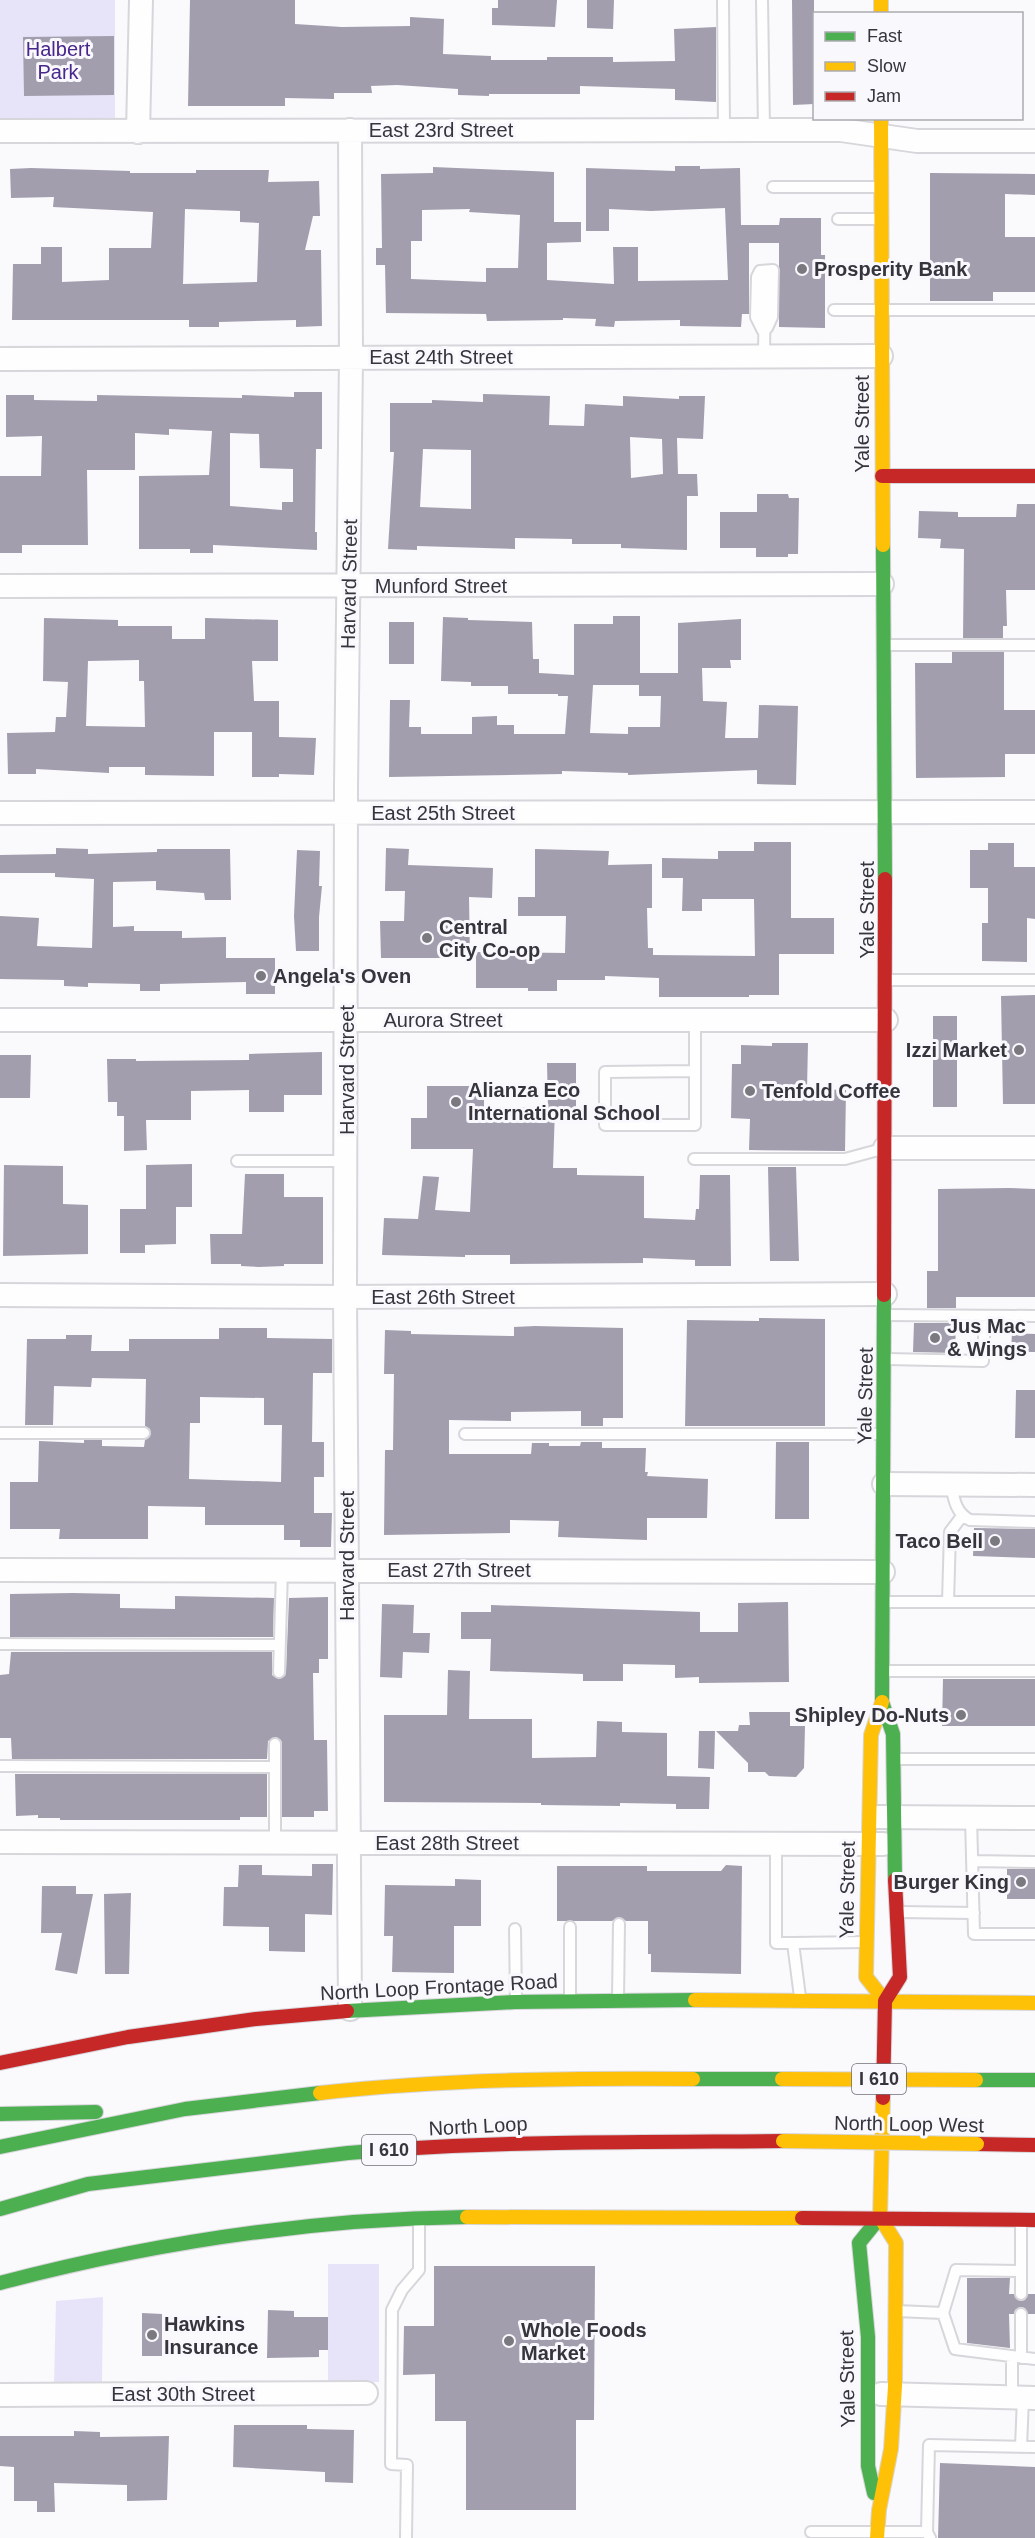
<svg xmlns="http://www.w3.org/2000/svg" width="1035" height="2538" viewBox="0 0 1035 2538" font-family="Helvetica,sans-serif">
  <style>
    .green { fill: #e7e4fa }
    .building { fill: #a39eae; fill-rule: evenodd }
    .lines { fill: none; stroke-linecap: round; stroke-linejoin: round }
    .lane-casing { stroke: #d7d6db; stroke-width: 14 }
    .street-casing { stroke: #d7d6db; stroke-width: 26 }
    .fast-casing { stroke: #d7d6db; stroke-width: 16 }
    .slow-casing { stroke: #d7d6db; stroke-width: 16 }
    .jam-casing { stroke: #d7d6db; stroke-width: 16 }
    .lane { stroke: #fefeff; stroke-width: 10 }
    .street { stroke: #fefeff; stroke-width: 22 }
    .fast { stroke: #4caf50; stroke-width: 14 }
    .slow { stroke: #ffc107; stroke-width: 14 }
    .jam { stroke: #c62828; stroke-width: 14 }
    .slow-bridge-casing { stroke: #d7d6db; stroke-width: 16; stroke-linecap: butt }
    .slow-bridge { stroke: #ffc107; stroke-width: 14 }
    .poi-dot { fill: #7b7980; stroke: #f9f8fd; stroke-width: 2 }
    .labels { text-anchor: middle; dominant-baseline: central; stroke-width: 6; stroke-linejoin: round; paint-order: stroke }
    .shield { fill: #f9f8fd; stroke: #706f77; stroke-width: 1.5 }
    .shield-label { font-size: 18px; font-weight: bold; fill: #36343d }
    .park-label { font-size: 20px; fill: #48278c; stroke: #f9f8fd }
    .street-label { font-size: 20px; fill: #36343d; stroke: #f9f8fd }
    .poi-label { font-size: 20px; font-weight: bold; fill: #36343d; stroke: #f9f8fd; text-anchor: start }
  </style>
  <rect width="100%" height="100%" fill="#faf9fc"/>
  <path class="green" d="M0 0H115V125L0 122Z
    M328 2264H379V2382H328Z
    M103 2297 102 2382 54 2383 56 2301Z"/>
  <path class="building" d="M190 0H295V24L342 27 410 26V17L444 19 443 54 491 56V60H547V57H613V62L675 61 674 29 716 27V102L675 100V89L580 86V94H489V96L458 95V89L397 85 371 86 372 93H334V99L285 98V106H188Z
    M498 0H557L555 27 492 25V8H498Z
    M587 0H614L613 29 587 28Z
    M792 0H814V104L793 105Z
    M114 36V95L24 96 23 37Z
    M675 166H700V169L740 168 741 225H779L780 218H821V255H825V328L779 327V243H749V314H742L741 327 680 326V320L615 321 614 327 595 326 596 319 563 318V320L487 321 486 314 386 313 385 265H376V248H382L381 174 433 173V167L554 172V222H581V242L547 243V280L614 284 613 247H638V281L728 280 725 208 651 211 609 209V231H586V168L675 171ZM470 209 469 212 520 215 518 268H486V282L411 279V241H422V210Z
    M31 168 130 171V173H196V170H269L268 182 319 181 320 216H313L305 250H321L322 326 296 327V320L219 322V327H189V320H12L13 264H41V247H62V282L109 280V248H151L153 212 53 207 54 197 11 198 10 169ZM185 209 240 211V222L259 223 257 282 183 284Z
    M930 173 1035 174V195L1005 194V237H1035V292H993V301H930Z
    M294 392H322V449H316L315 532H317V550L213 545V553H190V549H139V476L209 475 212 431 169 429V435L135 433V470H87L88 545H22V553H0V476H41L42 436 6 437V395H34V400L97 401V395L242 398V395L294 397ZM230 433 259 434 260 468 293 469V502H282V510L230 506Z
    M483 394 550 396 549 425 584 426 585 404 623 406V396L679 399V396H705L703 439 677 438 678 474H697L698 496H687V550L621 548V544H572V539L515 538V549L417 546V550L388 549 394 452H390V403H432V400L483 402ZM630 437 662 439 663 474 631 478ZM423 449 471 450V509L420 507Z
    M757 494H788L789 498H799L798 554H788V557H756V548H720V512H757Z
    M1017 504H1035V590H1006L1007 626H1003V638H963L964 549 940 548 941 539 918 538 919 511 958 512V517H1016Z
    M613 616H640V673H678V623L741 619V660H730L731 668H702L703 701 727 702 725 738H758L759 705 798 706 796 785 757 784V770L628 775V773L562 771V774L389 777 390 700H410L409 727H421V734H472V717L497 716V725H514V734H565L568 696H558V694H508V686H471V682L441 681 443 617 468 618V620L532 622 533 659H539V673L574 675V624H613ZM593 685H639V696H661L660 727H628V734L590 733Z
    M44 618 118 620V626H172V639H205V618L278 620V661H252L254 701H279V737L316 738 314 775 279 774V777H252V732H214V776L145 775V767H109V773L36 769V774H8L7 733 55 732 56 717H66L68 682 43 681ZM139 660V681H144L145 727 86 726 88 661Z
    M389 622H414V664H389Z
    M952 652H1004V710H1035V754H1005V777L916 778 915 663H952Z
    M754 842H791V918H834V954H779V995H749V997H659V978L605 976V980H557V991H528V988H476V952L565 953 566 916H518V897H535V849L609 851 608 865 652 864V908H647L648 948H653V955L755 956 754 899H702V911H682L683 878H662V858L718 859V851H754Z
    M988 843H1014V867H1035V919L1027 918V962L982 961V923H988V888H970V850H988Z
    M56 848 88 849V854L157 852V849H230L231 900H205L204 893 156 890V881L113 882V927L134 926V931H182V938L226 937V958H275V994H246V982L160 984V991H140V984L88 983V987L64 986V980L0 979V916L39 918 37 946 92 948 94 879 55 877V873H0V855L56 854Z
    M386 848 409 849 408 865 493 868 492 898 469 897 470 958H381L380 921H404L405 891H385Z
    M297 850 320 851 319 886H322L319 917V951H296L294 916Z
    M1035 995V1104H1003L1001 996Z
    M933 1016H957V1107H933Z
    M772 1043H808L807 1089 846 1090 845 1151 749 1150 750 1119 731 1118 732 1064H741V1045L772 1046Z
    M322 1052V1095H284V1112H249V1090L191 1091V1120H146L147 1150 124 1151V1116H117V1102H108L107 1059H136V1061L249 1060V1054Z
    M0 1055H31L30 1098H0Z
    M547 1063H576V1108H555L553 1168H577V1175L644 1176V1218L695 1220 696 1209H699L700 1175H730L731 1266H695V1260L643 1258V1263L510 1264V1255H465V1257L382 1255 384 1218 418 1219 423 1176 439 1177 435 1210 470 1212 473 1149H411V1118H427V1086H484V1107L548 1108Z
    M192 1164V1207H176V1244L145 1245V1253H120V1209H146V1165Z
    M4 1165 63 1166V1204L88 1205V1254L3 1256Z
    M768 1167H796L799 1261H770Z
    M245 1174H284V1197H323V1264H284V1266L259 1267 241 1266V1264H211L210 1234H242Z
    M1009 1188 1035 1189V1297H956V1308H927V1271H938V1189Z
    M759 1318 825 1319V1426H685L687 1320 759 1321Z
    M914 1323H956L955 1353 913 1352Z
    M535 1326 623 1328V1418H603V1426H581V1411L511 1412V1421L449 1420V1454H531L532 1443H549V1446H580L581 1442H602V1448H646L645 1472H648L647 1476 708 1479 707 1518H647V1540L558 1537 559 1521 510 1520V1533L384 1535 385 1450H393L394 1374H384L385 1330 411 1331V1334L514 1336V1327Z
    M219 1328H267V1338L332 1339V1373H313L312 1442H324V1477H314V1513H332L331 1547H300V1540H284V1525H205V1507L148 1506V1539H59L60 1529H10V1482H38L39 1441 84 1443V1440H102V1446L144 1447 145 1440 151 1434 150 1429 145 1426 146 1379 92 1378 91 1387 54 1386 53 1425H25L27 1339H66V1335H92L91 1351H129V1339H219ZM200 1397 264 1398V1425H282L281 1482 189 1479 190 1423H200Z
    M1012 1333 1035 1334V1352H1011Z
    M1016 1390H1035V1438H1015Z
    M776 1442H809V1519H775Z
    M974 1528 1035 1529V1558L973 1556Z
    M73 1593 120 1594V1608L175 1609V1596L274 1598 273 1637H10V1594Z
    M328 1597V1659H319V1673H313L314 1740H327L328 1811H314V1817H282V1744L281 1740 276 1737 268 1741 267 1759H12L11 1738H0V1675L9 1674 11 1652H272V1675L279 1679 285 1676 286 1672 289 1598Z
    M788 1602 789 1682 699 1683V1677L675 1678V1665L623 1664V1681H583V1674L490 1671 491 1639H461V1612H491V1605L700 1612V1632H738V1603Z
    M382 1604 414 1605 413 1633H430L429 1653 403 1652 402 1678 380 1677Z
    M448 1670 470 1671 469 1719H532V1758L596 1757 597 1721 622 1722V1732L667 1733V1776L710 1777 709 1809H676V1804L620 1803V1806L541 1805V1803L384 1802V1715H447Z
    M943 1679H1035V1726H942Z
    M749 1712H790V1726H805L804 1768 796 1777 769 1776 765 1772H748V1763L716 1731H738L739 1725H750Z
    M699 1731H715L714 1769 698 1768Z
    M15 1774H267V1817H240V1820H60V1818H38V1815L16 1816Z
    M312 1864H333L332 1915 305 1914V1952L269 1951V1927L223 1926 224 1887H238L239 1865H262V1875L312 1876Z
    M726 1865 742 1866 741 1974 651 1972V1954H648V1921H626L619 1917 612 1921H557V1866H647V1871H721Z
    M1007 1869H1035V1899H1007Z
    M455 1879 481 1880V1926H454V1973L392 1972 393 1936H384L385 1885 455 1886Z
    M42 1886H76V1894H93L77 1974 55 1970 62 1933H41Z
    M131 1893 129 1974H105L104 1894Z
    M434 2266H595L594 2420H576V2510H466V2421H435V2374L403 2375 404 2326H434Z
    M967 2278H1010L1009 2294H1014L1020 2301 1025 2300 1028 2294H1035V2314H1028L1025 2308 1020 2307 1015 2310 1014 2314H1009L1010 2348 967 2343Z
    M268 2310 294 2311V2317H328V2350H319V2357L267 2358Z
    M142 2313 162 2314V2356H142Z
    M234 2425H307V2429L354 2430 353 2483 325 2482V2472L233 2467Z
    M74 2431 100 2432V2437L169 2436 167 2500 127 2501V2485L54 2483 55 2512H37V2501H14V2467L0 2466V2436H74Z
    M940 2463 1035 2467V2538H938Z"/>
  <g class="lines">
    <g class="lane-casing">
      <path id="lane" d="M723 0 724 129
        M762 0 764 129
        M773 187H878
        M838 219H878
        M834 310H1035
        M767 328 772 317 773 270
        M763 331 756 317 757 277 760 271 773 270
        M764 356 765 277 773 270
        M885 645H1035
        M888 980H1035
        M695 1071 605 1072V1125H695V1020
        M694 1159H845L882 1149
        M237 1161H346
        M885 1315 1035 1316
        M887 1359 983 1361 985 1316
        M0 1433H144
        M465 1434H882
        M951 1485C954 1500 956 1513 970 1520L1035 1522
        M886 1602H1035
        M948 1602 950 1532 962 1516
        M0 1644 280 1645
        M885 1671H1035
        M279 1672 282 1570
        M894 1759H1035
        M0 1766 275 1767
        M971 1817 974 1934H1035
        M275 1842V1744
        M776 1844V1943H793L800 1997
        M972 1861 1035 1862
        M899 1912 974 1913
        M515 1929 516 2001
        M793 1943 865 1942
        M570 1998V1927
        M618 1999 619 1924
        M1021 2294V2223
        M897 2311 943 2313 955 2349 1035 2359
        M943 2313 956 2270 1021 2271
        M1021 2314V2358
        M1012 2397V2357
        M1021 2447 1023 2398
        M811 2532H927
        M406 2538 407 2465 391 2464 392 2310 402 2290 419 2270V2221
        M930 2538 927 2532 929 2445 1035 2447"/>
    </g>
    <g class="street-casing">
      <path id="street" d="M350 130 351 357 346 787 345 1297 350 2009
        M0 131 841 130 917 141H1035
        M138 132 141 0
        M0 359 881 356
        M0 586 882 584
        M0 813 1035 812
        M0 1020H886
        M885 1148H1035
        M0 1295 345 1297 885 1294
        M884 1484 1035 1485
        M0 1570 883 1572
        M878 1817 1035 1818
        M0 1842 883 1844
        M881 2394 1035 2398
        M0 2395 366 2393"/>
    </g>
    <g class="fast-casing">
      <path id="fast" d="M883 545 885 879
        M884 1295 882 1702 893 1734 895 1880
        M347 2011 515 2002 695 2000
        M693 2079H782
        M976 2080H1035
        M0 2114 96 2112
        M0 2147 185 2109 320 2093
        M0 2209 88 2184 348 2153 399 2149
        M0 2283C152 2243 310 2219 467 2217
        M874 2493 868 2466V2337L859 2243 880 2217"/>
    </g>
    <g class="slow-casing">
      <path id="slow" d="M881 0V14
        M881 118 883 545
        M882 1702 871 1735 866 1977 885 2001
        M695 2000 1035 2003
        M320 2093C445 2079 568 2078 693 2079
        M467 2217 802 2218
        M877 2538 879 2510 891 2449 895 2386 896 2243 880 2217 883 2098"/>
    </g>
    <g class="jam-casing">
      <path id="jam" d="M882 476H1035
        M884 1295 885 879
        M0 2063 128 2037 256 2019 347 2011
        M883 2098 885 2001 900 1977 895 1880
        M977 2144 1035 2145
        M399 2149C527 2141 655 2142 783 2141
        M802 2218 1035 2220"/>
    </g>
    <use href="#lane" class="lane"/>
    <use href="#street" class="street"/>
    <use href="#fast" class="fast"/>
    <use href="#slow" class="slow"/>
    <use href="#jam" class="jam"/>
    <g class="slow-bridge-casing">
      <path id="slow-bridge" d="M782 2079 976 2080
        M783 2141 977 2144"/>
    </g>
    <use href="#slow-bridge" class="slow-bridge"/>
  </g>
  <g class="poi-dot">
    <circle cx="802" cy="269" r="6"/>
    <circle cx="427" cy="938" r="6"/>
    <circle cx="261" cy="976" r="6"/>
    <circle cx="1019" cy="1050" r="6"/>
    <circle cx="750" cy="1091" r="6"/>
    <circle cx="456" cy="1102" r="6"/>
    <circle cx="935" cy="1338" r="6"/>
    <circle cx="995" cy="1541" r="6"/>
    <circle cx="961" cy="1715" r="6"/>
    <circle cx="1021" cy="1882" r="6"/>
    <circle cx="152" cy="2335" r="6"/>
    <circle cx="509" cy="2341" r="6"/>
  </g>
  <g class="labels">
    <g class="shield">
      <rect x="852" y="2064" width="54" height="30" rx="4.5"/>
      <rect x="362" y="2135" width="54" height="30" rx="4.5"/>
    </g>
    <g class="shield-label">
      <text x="879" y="2079">I 610</text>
      <text x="389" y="2150">I 610</text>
    </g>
    <g class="park-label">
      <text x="58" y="49">Halbert<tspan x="58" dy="23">Park</tspan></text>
    </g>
    <g class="street-label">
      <text x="441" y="130">East 23rd Street</text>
      <text x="441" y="357">East 24th Street</text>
      <text transform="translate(862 424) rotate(-90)">Yale Street</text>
      <text transform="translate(349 584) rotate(-89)">Harvard Street</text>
      <text x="441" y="586">Munford Street</text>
      <text x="443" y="813">East 25th Street</text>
      <text transform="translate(867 910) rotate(-90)">Yale Street</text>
      <text x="443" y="1020">Aurora Street</text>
      <text transform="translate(347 1070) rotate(-90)">Harvard Street</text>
      <text x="443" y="1297">East 26th Street</text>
      <text transform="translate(865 1396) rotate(-89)">Yale Street</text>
      <text transform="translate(347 1556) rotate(-90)">Harvard Street</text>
      <text x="459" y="1570">East 27th Street</text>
      <text x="447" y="1843">East 28th Street</text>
      <text transform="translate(847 1890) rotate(-89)">Yale Street</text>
      <text transform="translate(439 1987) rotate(-3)">North Loop Frontage Road</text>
      <text transform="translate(909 2124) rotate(1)">North Loop West</text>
      <text transform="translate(478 2126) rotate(-3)">North Loop</text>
      <text transform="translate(847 2379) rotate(-91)">Yale Street</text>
      <text x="183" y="2394">East 30th Street</text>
    </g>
    <g class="poi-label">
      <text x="814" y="269">Prosperity Bank</text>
      <text x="439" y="927">Central<tspan x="439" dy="23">City Co-op</tspan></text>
      <text x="273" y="976">Angela's Oven</text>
      <text x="1007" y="1050" text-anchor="end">Izzi Market</text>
      <text x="468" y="1090">Alianza Eco<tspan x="468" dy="23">International School</tspan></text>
      <text x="762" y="1091">Tenfold Coffee</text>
      <text x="947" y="1326">Jus Mac<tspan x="947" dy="23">&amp; Wings</tspan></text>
      <text x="983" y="1541" text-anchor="end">Taco Bell</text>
      <text x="949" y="1715" text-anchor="end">Shipley Do-Nuts</text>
      <text x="1009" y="1882" text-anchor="end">Burger King</text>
      <text x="164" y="2324">Hawkins<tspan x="164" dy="23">Insurance</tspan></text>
      <text x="521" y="2330">Whole Foods<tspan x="521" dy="23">Market</tspan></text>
    </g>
  </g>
  <rect x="813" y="12" width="210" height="108" fill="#f9f8fd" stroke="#abaab0" stroke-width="1.5"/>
  <rect x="825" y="32" width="30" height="9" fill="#4caf50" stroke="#abaab0" stroke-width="1.5"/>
  <text x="867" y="42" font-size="18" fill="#36343d">Fast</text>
  <rect x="825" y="62" width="30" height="9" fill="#ffc107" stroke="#abaab0" stroke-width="1.5"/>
  <text x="867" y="72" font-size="18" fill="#36343d">Slow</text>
  <rect x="825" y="92" width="30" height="9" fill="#c62828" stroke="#abaab0" stroke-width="1.5"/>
  <text x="867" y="102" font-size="18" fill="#36343d">Jam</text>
</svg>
